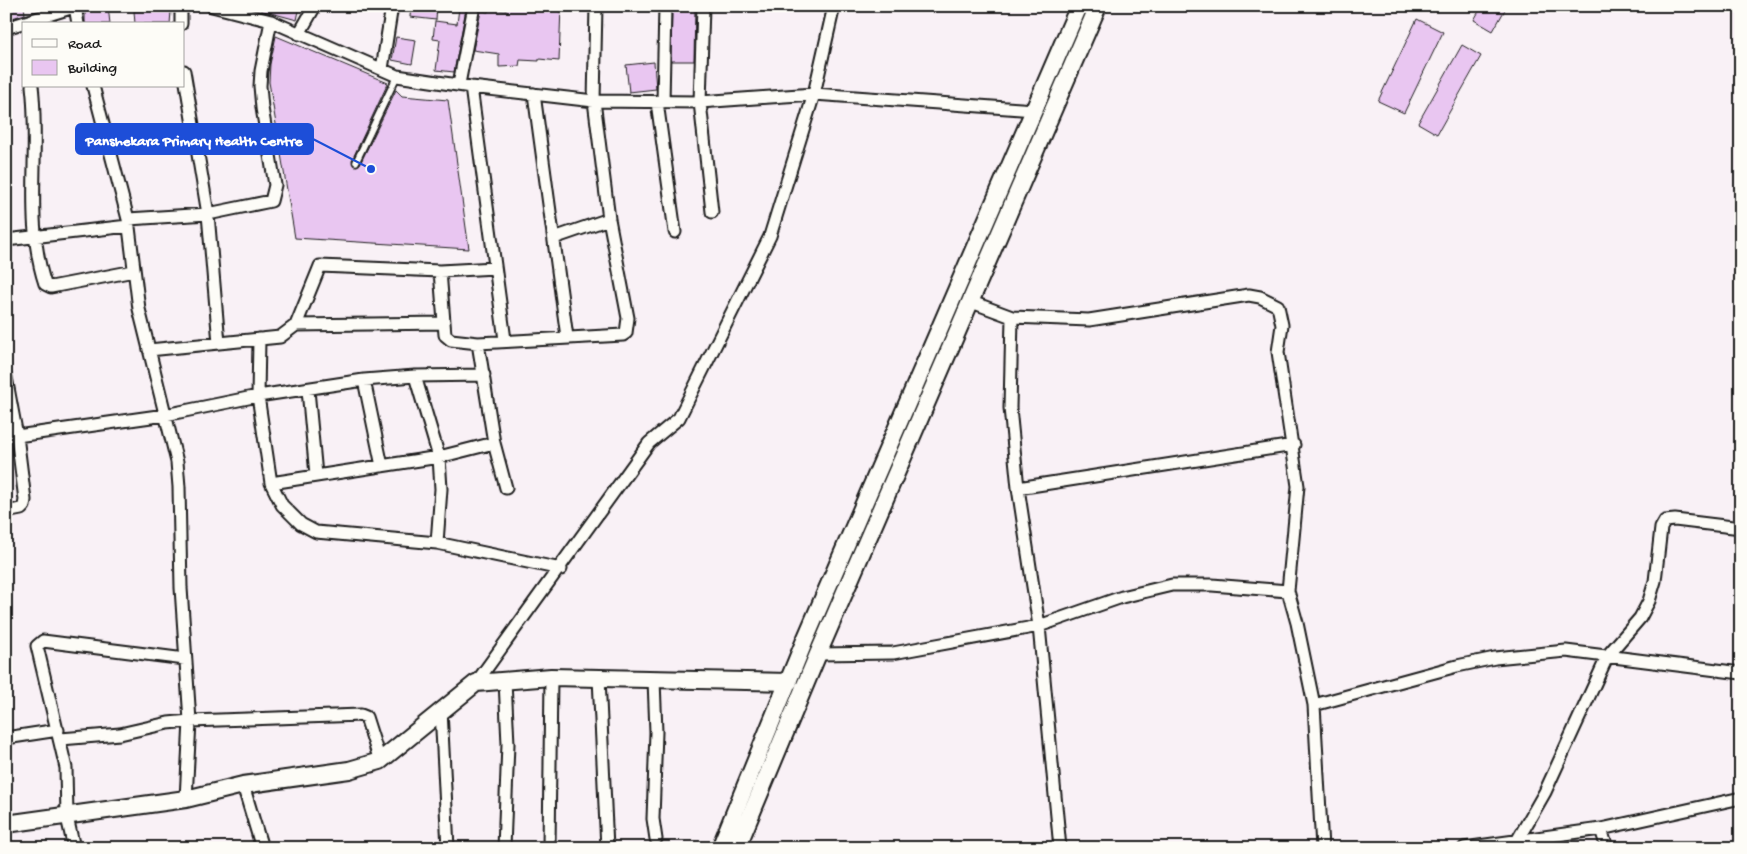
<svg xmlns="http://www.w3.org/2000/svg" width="1747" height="854" viewBox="0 0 1747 854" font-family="'Gochi Hand',sans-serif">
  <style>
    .building { fill: #e9c6f1; stroke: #1c1c1c }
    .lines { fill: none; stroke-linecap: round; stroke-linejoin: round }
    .lane-casing { stroke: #1c1c1c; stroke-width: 9 }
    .street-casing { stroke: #1c1c1c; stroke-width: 15 }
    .secondary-casing { stroke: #1c1c1c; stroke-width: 20 }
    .lane { stroke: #fdfcf7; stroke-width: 5.5 }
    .street { stroke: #fdfcf7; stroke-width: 11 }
    .secondary { stroke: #fdfcf7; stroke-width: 16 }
    .leader { fill: none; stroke: #1d4ed8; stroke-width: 2 }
    .callout-dot { fill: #1d4ed8; stroke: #fdfcf7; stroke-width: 2 }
    .callout { fill: #1d4ed8; stroke: #1d4ed8; stroke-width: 2 }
    .callout-label { font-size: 15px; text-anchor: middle; font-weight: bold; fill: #fff }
  </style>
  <rect width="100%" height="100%" fill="#f9f1f6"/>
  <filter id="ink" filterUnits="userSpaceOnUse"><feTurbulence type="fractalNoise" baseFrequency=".02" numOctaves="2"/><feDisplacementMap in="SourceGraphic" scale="10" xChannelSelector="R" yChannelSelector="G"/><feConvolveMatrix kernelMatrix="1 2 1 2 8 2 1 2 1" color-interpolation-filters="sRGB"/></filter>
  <g filter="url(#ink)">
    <path class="building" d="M6 6H24L25 14 6 20Z
      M85 6H108L110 24H85Z
      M261 6H300L297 20 260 10Z
      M411 6H437L436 20 410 17Z
      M506 6H561L559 61 539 59V61L520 60 519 66 499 67V54L473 50 481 11 488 12 489 9 506 11Z
      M1482 6H1507L1493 31 1474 20Z
      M672 7H695L694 61H671Z
      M459 8 466 9 454 72 436 70 440 40 433 39 435 21 457 24Z
      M150 10 171 11 170 24H135L134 11Z
      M1417 19 1443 32 1404 113 1378 101Z
      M276 36 388 83 352 160 354 166 360 164 396 90 402 96 448 100 469 249 295 238 269 82 270 64Z
      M396 37 416 40 412 64 392 60Z
      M1462 45 1481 56 1437 134 1418 123Z
      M654 62 656 89 629 92 626 65Z"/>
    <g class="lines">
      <g class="lane-casing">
        <path id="lane" d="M356 162 397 76"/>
      </g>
      <g class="street-casing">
        <path id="street" d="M75 6 78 24
          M212 6 271 21 397 76 471 87 594 101 700 102 814 94 1035 110
          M703 6 700 102 712 212
          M181 24V6
          M6 28 74 7
          M299 34 315 6
          M382 69 392 6
          M184 71 208 214 219 343
          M459 84 474 6
          M32 86C40 151 24 221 45 284L51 287 134 271
          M93 86 128 219 139 309 177 462 179 487 181 588 190 721 186 799
          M471 87 505 340
          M534 94 567 337
          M657 102 675 232
          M663 102 665 6
          M128 219 208 214 271 201 275 185 262 108 260 86 261 71 271 21
          M554 238 609 219
          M6 240 128 226
          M440 271 445 335 451 340 478 343 623 335 626 333 628 318 609 219 594 101 596 6
          M969 301 1012 317 1010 408 1018 488 1039 626 1060 848
          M1012 317 1089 320 1249 295 1260 297 1278 306 1282 325 1278 352 1298 486 1288 591 1297 623 1314 705 1322 848
          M296 325 320 266 440 271 495 268
          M259 339 258 396 271 483 282 505 301 524 316 532 437 543 561 569
          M478 343 494 443 506 488
          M149 350 280 337 296 325 444 323
          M415 376 439 457 441 489 437 543
          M6 377 17 436 25 500 24 506 21 509 6 512
          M364 380 382 466
          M308 390 316 475
          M17 436 165 415 258 396 364 380 415 376 484 375
          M271 483 439 457 494 443
          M1018 488 1294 445
          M818 654 893 653 1039 626 1122 597 1172 585H1212L1288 591
          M599 678 607 848
          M654 680 656 732 653 819 656 839
          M476 683 649 443 679 418 770 236 814 94 834 6
          M1314 705 1457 666 1495 658 1566 651 1741 673
          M441 710 448 848
          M6 738 58 730
          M61 739 120 734 168 723 190 721 361 715 366 717 380 761
          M243 785 262 848
          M1601 829 1607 848
          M1517 841 1545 792 1608 655 1640 618 1649 601 1655 581 1661 528 1665 521 1675 520 1741 528
          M74 848 67 817 66 768 37 646 43 641 185 659
          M504 848 508 744 505 681
          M549 848 551 677
          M1464 848 1601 829 1741 798"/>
      </g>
      <g class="secondary-casing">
        <path id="secondary" d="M6 824 186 799 243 785 349 770 380 761 476 683 551 677 789 682
          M720 848 805 640 1079 6
          M737 848 818 654 1098 6"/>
      </g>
      <use href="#lane" class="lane"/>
      <use href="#street" class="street"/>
      <use href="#secondary" class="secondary"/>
    </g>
  </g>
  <path class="leader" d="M371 169L313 139"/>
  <circle class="callout-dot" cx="371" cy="169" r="5"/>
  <rect class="callout" x="76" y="124" width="237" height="30" rx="5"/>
  <g class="callout-label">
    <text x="194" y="145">Panshekara Primary Health Centre</text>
  </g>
  <rect width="1747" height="854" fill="none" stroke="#fdfcf7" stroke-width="25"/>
  <rect x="12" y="12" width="1722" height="829" fill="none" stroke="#1c1c1c" stroke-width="2" filter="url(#ink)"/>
  <rect x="22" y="22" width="162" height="65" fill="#fdfcf7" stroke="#a3a29f"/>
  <rect x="32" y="39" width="25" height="8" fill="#fdfcf7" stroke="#a3a29f"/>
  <text x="68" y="48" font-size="15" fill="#1c1c1c">Road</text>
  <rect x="32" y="60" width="25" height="15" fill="#e9c6f1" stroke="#a3a29f"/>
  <text x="68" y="72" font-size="15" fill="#1c1c1c">Building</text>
</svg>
